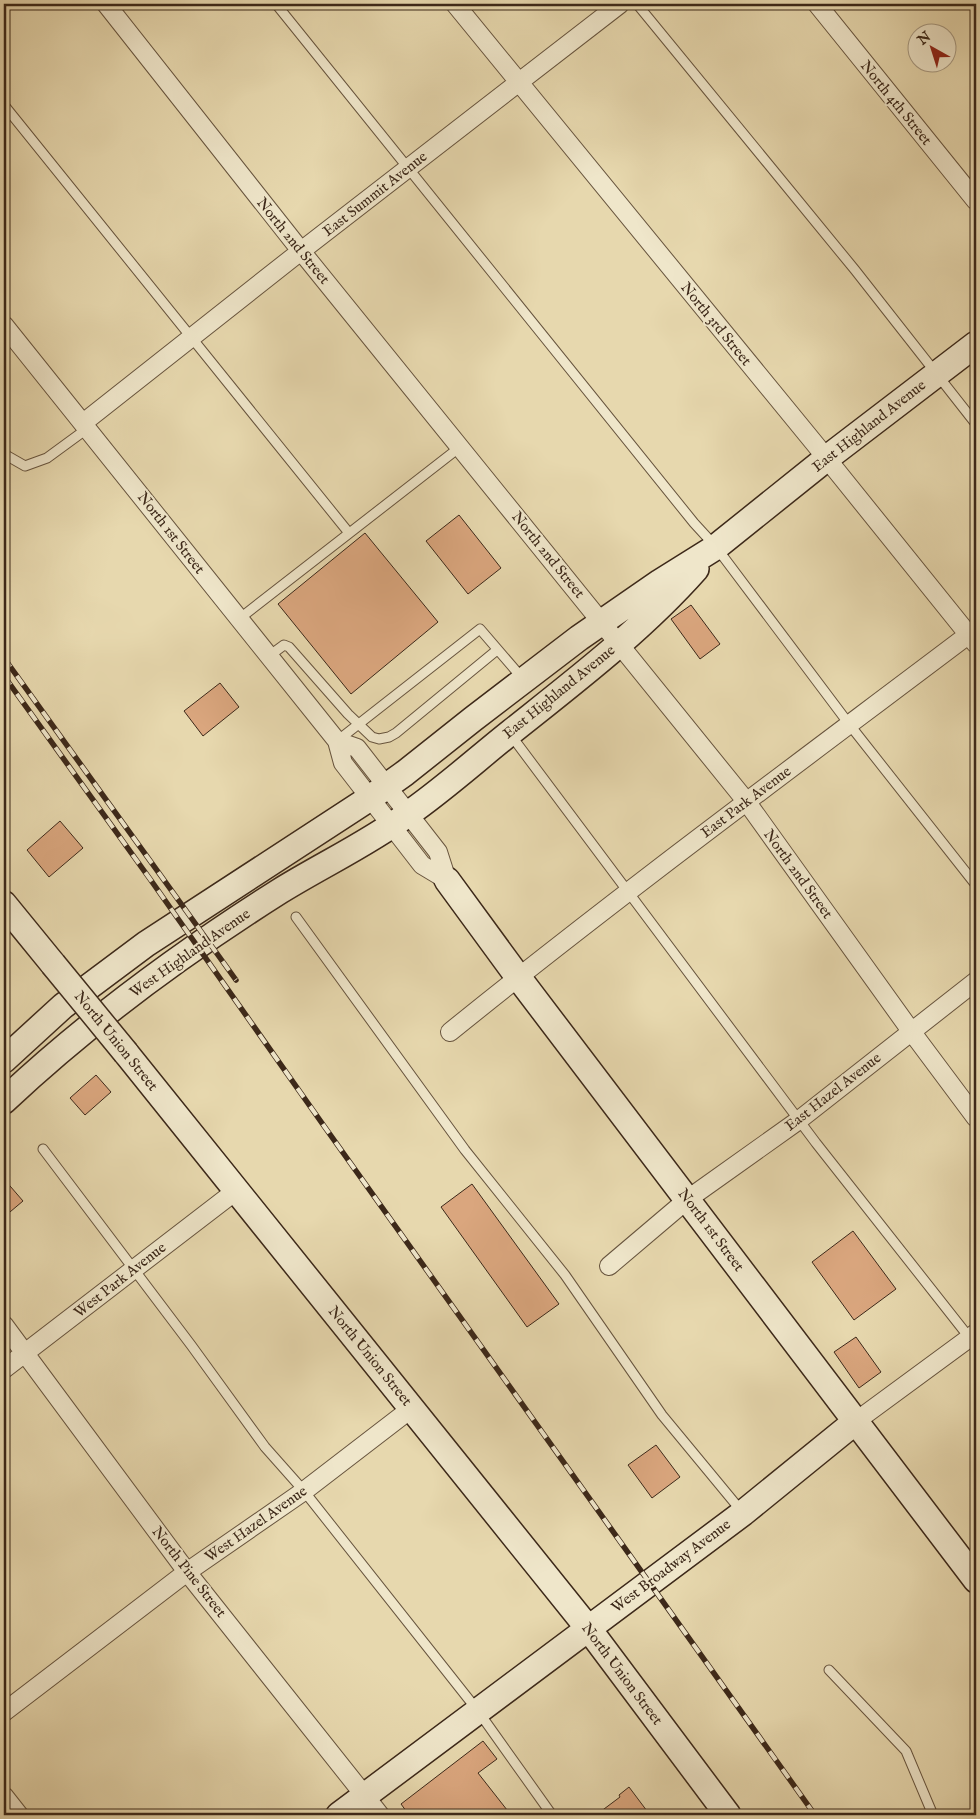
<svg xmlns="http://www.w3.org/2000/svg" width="980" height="1819" viewBox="0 0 980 1819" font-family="'IM FELL English',serif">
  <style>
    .building { fill: #daa67e; stroke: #3c2819 }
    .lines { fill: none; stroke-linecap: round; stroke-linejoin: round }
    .lane-casing { stroke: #67543e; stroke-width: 11 }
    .street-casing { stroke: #67543e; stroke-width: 20 }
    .secondary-casing { stroke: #3c2819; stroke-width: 28 }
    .lane { stroke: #efe6ca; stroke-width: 9 }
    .street { stroke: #efe6ca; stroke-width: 18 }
    .secondary { stroke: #efe6ca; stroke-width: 25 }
    .rail-casing { stroke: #3c2819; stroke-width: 5.5 }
    .rail { stroke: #efe6ca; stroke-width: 4; stroke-dasharray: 11; stroke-linecap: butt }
    .secondary-bridge-casing { stroke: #3c2819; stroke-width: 28; stroke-linecap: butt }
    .secondary-bridge { stroke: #efe6ca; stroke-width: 25 }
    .labels { text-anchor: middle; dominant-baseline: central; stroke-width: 4; stroke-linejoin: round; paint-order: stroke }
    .street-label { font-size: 15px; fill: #3c2819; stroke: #efe6ca }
  </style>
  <rect width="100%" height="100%" fill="#e7d8ae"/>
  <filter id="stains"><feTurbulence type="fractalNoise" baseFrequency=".004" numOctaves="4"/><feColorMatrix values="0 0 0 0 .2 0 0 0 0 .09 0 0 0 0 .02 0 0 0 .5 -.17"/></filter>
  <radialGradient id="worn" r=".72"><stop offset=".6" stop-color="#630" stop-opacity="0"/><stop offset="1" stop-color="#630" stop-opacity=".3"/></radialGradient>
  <path class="building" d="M459 515 501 568 468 594 426 541Z
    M365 533 438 622 351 694 278 604Z
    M691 605 720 644 700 659 671 619Z
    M220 683 239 707 203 736 184 711Z
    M60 821 83 848 49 877 27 850Z
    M96 1075 111 1092 85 1115 70 1098Z
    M4 1179 23 1201 4 1217Z
    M472 1184 559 1304 527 1327 441 1207Z
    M853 1231 896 1289 854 1320 812 1262Z
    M856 1337 881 1372 859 1388 834 1352Z
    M656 1445 680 1477 652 1498 628 1465Z
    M483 1741 497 1759 478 1773 511 1815H409L401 1804Z
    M629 1787 650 1815H596L620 1797 619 1795Z"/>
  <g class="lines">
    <g class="lane-casing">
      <path id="lane" d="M276 4 694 523 716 547 849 724 976 885
        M637 4 855 270 976 424
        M4 105 349 533
        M4 454 25 466 47 458 88 428
        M239 619 460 447
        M269 656 284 645 289 647 348 714 372 737 379 739 389 737 396 733 497 650
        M510 734 816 1143 976 1346
        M337 741 480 629 523 679
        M296 917 465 1150 565 1275 662 1415 743 1513
        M43 1149 191 1345 265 1447 304 1491 478 1711 552 1815
        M829 1670 906 1751 933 1815"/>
    </g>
    <g class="street-casing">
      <path id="street" d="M106 4 301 251 746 801 911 1031 976 1118
        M455 4 815 444 976 644
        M817 4 976 201
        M4 325 337 741 343 763 422 865 447 880
        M83 423 301 251 620 4
        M337 741 357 748 438 852 447 880
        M450 1032C622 893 800 762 976 629
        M609 1266 688 1199 799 1120 976 981
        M4 1325 187 1572 380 1815
        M4 1369 237 1190
        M855 1422 976 1333
        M4 1712 187 1572 304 1491 412 1408
        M4 1796 19 1815"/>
    </g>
    <g class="secondary-casing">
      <path id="secondary" d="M447 880 518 977 976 1580
        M4 904 53 964
        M126 1053 588 1628 728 1815
        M4 1060 63 1006 146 944 370 798 405 773 473 719 579 638 660 582 716 547 827 458 976 344
        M4 1101C89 1021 182 953 280 891 322 865 369 843 408 814 444 789 477 759 511 732 575 681 642 630 696 569
        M339 1815 743 1513 855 1422"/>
    </g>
    <use href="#lane" class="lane"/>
    <use href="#street" class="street"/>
    <use href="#secondary" class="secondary"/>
    <g class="rail-casing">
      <path id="rail" d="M4 658 236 980
        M4 676 150 879 324 1126 815 1815"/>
    </g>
    <use href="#rail" class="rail"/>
    <g class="secondary-bridge-casing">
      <path id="secondary-bridge" d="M53 964 126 1053"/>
    </g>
    <use href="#secondary-bridge" class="secondary-bridge"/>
  </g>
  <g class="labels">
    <g class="street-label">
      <text transform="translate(896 103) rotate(51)">North 4th Street</text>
      <text transform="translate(375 194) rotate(-38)">East Summit Avenue</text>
      <text transform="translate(293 241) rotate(51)">North 2nd Street</text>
      <text transform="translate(716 324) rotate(51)">North 3rd Street</text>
      <text transform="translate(869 426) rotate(-38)">East Highland Avenue</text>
      <text transform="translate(171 533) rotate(52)">North 1st Street</text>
      <text transform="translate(548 555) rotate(51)">North 2nd Street</text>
      <text transform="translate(559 692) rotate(-39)">East Highland Avenue</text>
      <text transform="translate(746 802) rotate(-37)">East Park Avenue</text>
      <text transform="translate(798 874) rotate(54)">North 2nd Street</text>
      <text transform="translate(190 953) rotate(-35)">West Highland Avenue</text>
      <text transform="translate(116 1041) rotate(51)">North Union Street</text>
      <text transform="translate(833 1092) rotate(-38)">East Hazel Avenue</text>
      <text transform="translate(711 1230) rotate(53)">North 1st Street</text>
      <text transform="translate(120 1280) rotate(-38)">West Park Avenue</text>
      <text transform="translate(370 1356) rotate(51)">North Union Street</text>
      <text transform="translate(256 1524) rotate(-35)">West Hazel Avenue</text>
      <text transform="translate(671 1566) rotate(-37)">West Broadway Avenue</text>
      <text transform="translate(189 1572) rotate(52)">North Pine Street</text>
      <text transform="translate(622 1674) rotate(53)">North Union Street</text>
    </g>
  </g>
  <rect width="980" height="1819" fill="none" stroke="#e7d8ae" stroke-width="20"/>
  <rect x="5" y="5" width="970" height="1809" fill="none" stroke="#3c2819" stroke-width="2.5"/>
  <rect x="10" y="10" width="960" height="1799" fill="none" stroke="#3c2819"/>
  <g transform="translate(932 48) rotate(321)"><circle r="24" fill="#efe6ca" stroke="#a79a83"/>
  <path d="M0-4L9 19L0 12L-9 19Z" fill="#8f2418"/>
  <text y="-8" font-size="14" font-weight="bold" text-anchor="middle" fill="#3c2819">N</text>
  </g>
  <rect width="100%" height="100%" filter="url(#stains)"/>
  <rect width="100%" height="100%" fill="url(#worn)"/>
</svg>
